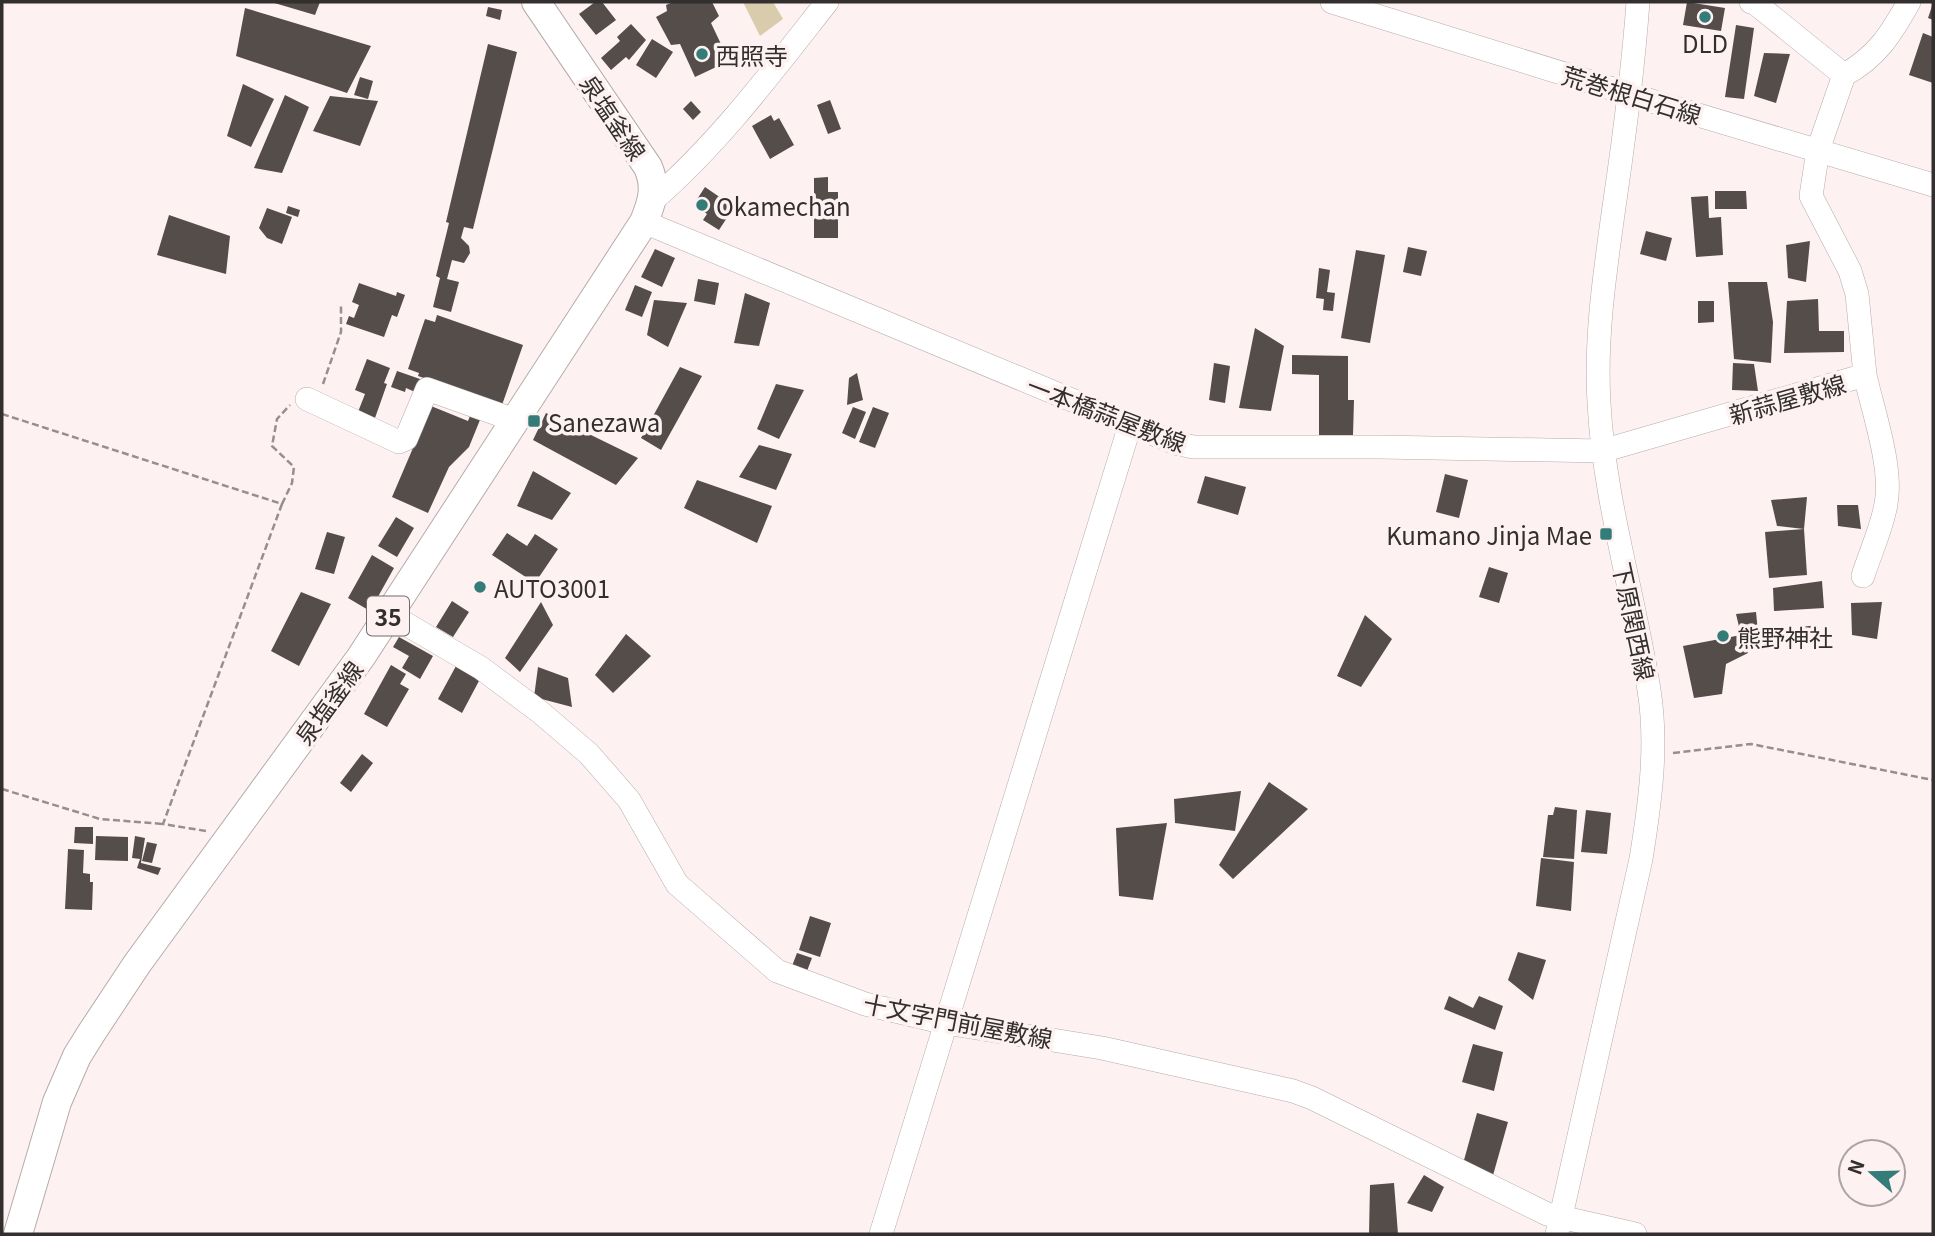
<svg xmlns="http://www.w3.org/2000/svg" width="1935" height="1236" viewBox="0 0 1935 1236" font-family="Georgia,'Noto Sans JP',serif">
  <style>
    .green { fill: #d9ccac }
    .building { fill: #544d49 }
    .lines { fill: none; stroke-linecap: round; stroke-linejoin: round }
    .minor-casing { stroke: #b5abab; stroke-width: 24 }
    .major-casing { stroke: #b5abab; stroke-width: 30 }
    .path { stroke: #968f8e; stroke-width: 2.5; stroke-dasharray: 7 3.5; stroke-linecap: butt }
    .minor { stroke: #fff; stroke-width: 23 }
    .major { stroke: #fff; stroke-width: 28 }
    .poi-dot { fill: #347c77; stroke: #fdf2f1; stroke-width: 2.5 }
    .labels { text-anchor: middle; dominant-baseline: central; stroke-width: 7; stroke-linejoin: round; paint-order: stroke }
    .shield { fill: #fdf2f1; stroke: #706a69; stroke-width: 2 }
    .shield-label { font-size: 23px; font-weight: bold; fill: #332f2f }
    .poi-label { font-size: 24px; fill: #332f2f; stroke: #fdf2f1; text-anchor: start }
    .street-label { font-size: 24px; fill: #332f2f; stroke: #fdf2f1 }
  </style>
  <rect width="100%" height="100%" fill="#fdf2f1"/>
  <path class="green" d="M743 2H773L783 19 760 36Z"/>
  <path class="building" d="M271 2H320L315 15Z
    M595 2H602L616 20 596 35 579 14Z
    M673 2H712L719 16 711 23 729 61 695 77 680 44 671 45 656 17 667 11 666 5Z
    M1687 2 1725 8 1721 31 1683 25Z
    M1933 3V20L1928 18Z
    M488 7 502 10 500 20 486 16Z
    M245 8 371 46 347 93 236 56Z
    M631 24 646 40 629 60 626 57 611 70 601 58 620 41 617 37Z
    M1736 25 1754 28 1744 99 1725 97Z
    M1923 33 1933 37V83L1909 75Z
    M652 39 673 52 656 78 636 65Z
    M488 44 517 52 473 229 464 227 461 238 469 246 470 253 464 263 452 260 447 279 459 282 451 312 433 307 440 278 436 276 449 223 446 222Z
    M1764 53 1790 54 1776 103 1754 96Z
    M740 55 745 64 736 69 731 59Z
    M360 77 373 81 368 99 354 95Z
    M243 84 274 99 251 147 227 136Z
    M285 95 309 107 282 173 254 168Z
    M330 96 378 101 360 146 313 131Z
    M830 100 841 129 828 134 817 105Z
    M691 101 701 112 693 120 683 109Z
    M771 115 774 121 779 118 794 145 770 159 752 126Z
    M828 177V192H838V238H814V178Z
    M705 187 734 207 719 230 703 220 707 214 694 204Z
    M1715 191H1746L1747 209H1715Z
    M1708 196 1709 218 1721 217 1723 255 1696 257 1691 197Z
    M288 206 300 210 298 217 286 213Z
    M267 208 292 217 282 244 267 238 259 228Z
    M169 215 230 236 226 274 157 255Z
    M1646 231 1672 238 1666 261 1640 254Z
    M1810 241 1806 282 1788 278 1786 245Z
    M1408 247 1427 251 1421 276 1403 272Z
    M655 249 675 258 662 287 641 277Z
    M1356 250 1385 255 1370 343 1341 338Z
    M1319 268 1330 270 1327 292 1335 293 1333 311 1323 310 1324 299 1316 298Z
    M698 279 719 283 715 305 694 301Z
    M1728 282H1767L1773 322 1771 363 1734 359Z
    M359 283 396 296 397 292 405 295 397 317 392 315 384 337 346 324 349 316 354 318 359 305 352 302Z
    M635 285 652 292 642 317 625 310Z
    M745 293 770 303 759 346 734 343Z
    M1818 299 1819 331H1844V352L1784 353 1787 301Z
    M654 300 687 303 668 347 647 335Z
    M1698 301H1714V322L1698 323Z
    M437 315 523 345 502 405 418 376 419 373 408 369 425 319 435 322Z
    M1255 328 1284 346 1271 411 1239 408Z
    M1292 355 1348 356V400H1354L1353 435H1319V375L1292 374Z
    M367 359 390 368 384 383 387 384 375 418 358 412 365 394 355 390Z
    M1214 363 1230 366 1225 403 1209 400Z
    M1733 363 1754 364 1758 391 1732 390Z
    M680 367 702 376 661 450 641 438Z
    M397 371 420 379 415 392 406 388 405 392 391 387Z
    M857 373 863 400 847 405 849 378Z
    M776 384 804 390 779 439 757 429Z
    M431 406 468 421 472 411 482 415 469 447 449 467 428 513 392 497Z
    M853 407 866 412 855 439 842 433Z
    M873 407 889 413 875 448 859 442Z
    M546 413 638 458 616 485 533 440Z
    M759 445 792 454 776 490 739 477Z
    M533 471 571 493 552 520 517 506Z
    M1445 474 1468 480 1459 518 1436 512Z
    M1205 476 1246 487 1238 515 1197 503Z
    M697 480 772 506 757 543 684 508Z
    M1807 497 1804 529 1777 526 1771 500Z
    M1837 505H1858L1861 529 1838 526Z
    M396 517 414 528 397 557 378 546Z
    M1804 529 1807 575 1769 578 1765 532Z
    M327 532 345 537 334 574 315 569Z
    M507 533 527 546 535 534 558 549 535 583 492 555Z
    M372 555 394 568 370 611 348 598Z
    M1489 567 1508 573 1499 603 1479 597Z
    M1822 581 1824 608 1774 611 1773 588Z
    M301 592 331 604 299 666 271 651Z
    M452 601 469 612 453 637 436 627Z
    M541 602 553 625 520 672 505 658Z
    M1882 602 1877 639 1852 635 1851 603Z
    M1756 612 1758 632 1744 635 1748 653 1726 664 1722 694 1694 698 1683 646 1741 635 1736 614Z
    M1365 615 1392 639 1361 687 1337 676Z
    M1818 625 1820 642 1800 643V627Z
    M626 634 651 656 613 693 595 675Z
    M399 637 433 656 420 679 402 668 409 656 393 647Z
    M391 665 406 674 400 684 409 689 387 727 364 714Z
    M456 666 480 679 462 713 438 699Z
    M538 667 568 678 572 707 534 697Z
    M362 754 373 763 351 792 340 783Z
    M1269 782 1308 809 1233 879 1219 865Z
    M1241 791 1235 831 1175 823 1174 799Z
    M1555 807 1577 810 1574 859 1543 857 1548 815H1553Z
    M1586 810 1611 813 1607 854 1581 852Z
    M1167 823 1153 900 1119 896 1116 828Z
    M75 827H93V844L74 843Z
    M96 836 128 837V861L95 860Z
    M135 836 145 838 141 863 161 868 158 875 137 868 140 859 132 858Z
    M147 842 157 844 152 863 142 861Z
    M68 849 84 850 83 873 90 874V882H93L92 910 65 909Z
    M1541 858 1574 862 1571 911 1536 906Z
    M810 916 831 923 820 957 799 950Z
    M1518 952 1546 960 1533 1000 1508 980Z
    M797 953 812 958 807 971 792 966Z
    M1449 996 1473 1008 1479 996 1503 1006 1495 1030 1444 1009Z
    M1473 1044 1503 1052 1494 1091 1462 1082Z
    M1477 1113 1508 1122 1490 1186 1461 1171Z
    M1424 1175 1444 1187 1432 1212 1407 1203Z
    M1394 1183 1398 1234H1369L1370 1185Z"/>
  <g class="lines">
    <g class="minor-casing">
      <path id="minor" d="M1332 2 1668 106 1933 185
        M1844 75C1877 57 1891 34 1909 2
        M652 201C719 143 772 72 827 2
        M644 222 1175 443 1193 447H1380L1602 451 1865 375 1857 294 1850 271 1811 196 1818 150 1844 75 1755 3 1751 2
        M307 399 399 442 406 439 427 389 514 420
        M1863 576C1870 553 1882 528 1886 504 1893 468 1873 411 1865 375
        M389 614 481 668 540 712 589 754 629 800 677 884 777 971 865 1004 946 1023 1102 1048 1293 1091 1312 1098 1547 1214 1635 1234
        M881 1234 1130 425
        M1557 1234 1641 859C1650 803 1658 746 1649 690 1634 594 1604 500 1599 403 1595 337 1605 272 1614 207 1624 139 1633 71 1638 2"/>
    </g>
    <g class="major-casing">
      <path id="major" d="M18 1234 57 1102 77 1056 92 1032 137 964 361 657 644 222C652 202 657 188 648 167L536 2"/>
    </g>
    <path class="path" d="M323 384 341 332V304
      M2 414 282 504 163 824 206 831
      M282 504 292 483 294 467 272 446 277 419 290 405
      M1673 753 1751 744 1933 780
      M2 789 100 819 163 824"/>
    <use href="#minor" class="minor"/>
    <use href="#major" class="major"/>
  </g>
  <g class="poi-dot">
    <circle cx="1705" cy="17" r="7"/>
    <circle cx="702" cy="54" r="7"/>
    <circle cx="702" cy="205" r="7"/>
    <rect x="527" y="414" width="14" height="14" rx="3.5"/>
    <rect x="1599" y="527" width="14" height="14" rx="3.5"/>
    <circle cx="480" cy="587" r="7"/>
    <circle cx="1723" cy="636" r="7"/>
  </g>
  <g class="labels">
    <rect class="shield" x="367" y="596.5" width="42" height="39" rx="5"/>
    <g class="shield-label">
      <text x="388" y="616">35</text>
    </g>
    <g class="poi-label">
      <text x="1705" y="42" text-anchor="middle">DLD</text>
      <text x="716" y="54">西照寺</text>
      <text x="716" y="205">Okamechan</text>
      <text x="548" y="421">Sanezawa</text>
      <text x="1592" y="534" text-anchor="end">Kumano Jinja Mae</text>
      <text x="494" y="587">AUTO3001</text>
      <text x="1737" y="636">熊野神社</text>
    </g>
    <g class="street-label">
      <text transform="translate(1632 94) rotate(17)">荒巻根白石線</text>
      <text transform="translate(614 117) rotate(56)">泉塩釜線</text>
      <text transform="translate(1787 398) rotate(-16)">新蒜屋敷線</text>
      <text transform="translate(1107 413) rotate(21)">一本橋蒜屋敷線</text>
      <text transform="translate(1635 621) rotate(78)">下原関西線</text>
      <text transform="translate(328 702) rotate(-54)">泉塩釜線</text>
      <text transform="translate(958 1020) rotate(11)">十文字門前屋敷線</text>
    </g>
  </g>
  <rect width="1935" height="1236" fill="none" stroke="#332f2f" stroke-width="7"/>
  <g transform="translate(1872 1173) rotate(290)"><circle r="33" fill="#fdf2f1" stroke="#aca4a3" stroke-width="2"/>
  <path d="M0-5L12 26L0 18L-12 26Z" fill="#347c77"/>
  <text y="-10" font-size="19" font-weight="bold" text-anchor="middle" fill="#332f2f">N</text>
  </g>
</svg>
